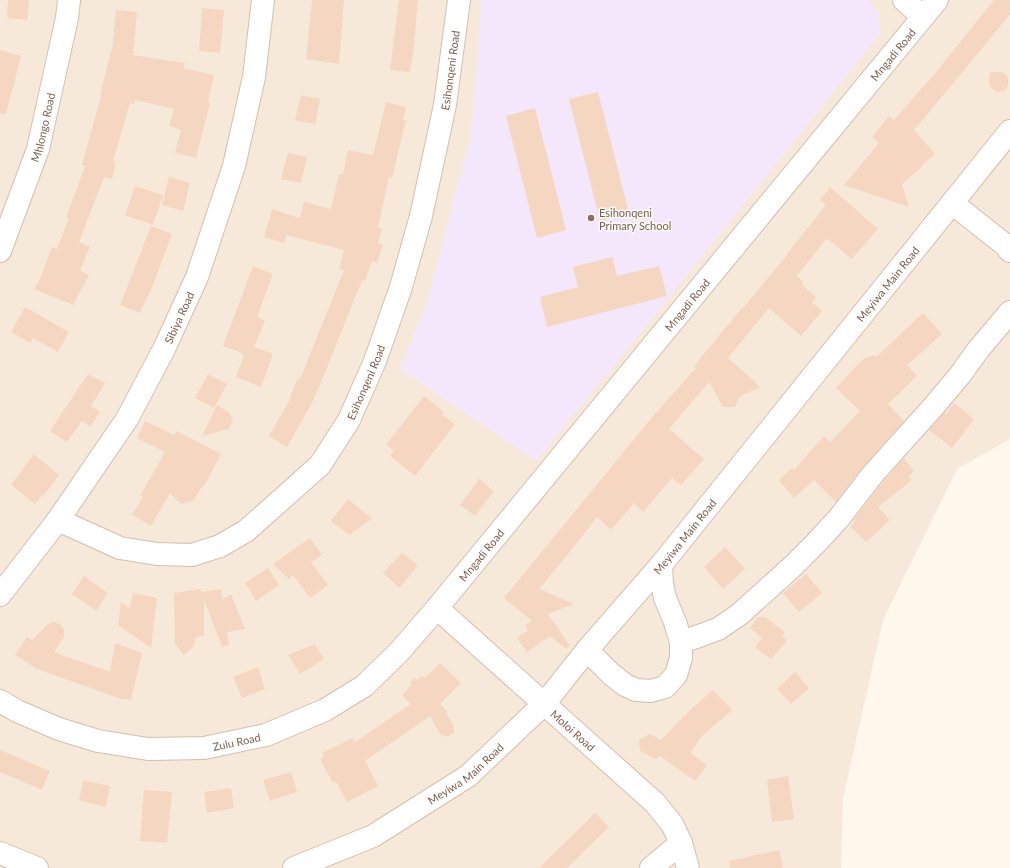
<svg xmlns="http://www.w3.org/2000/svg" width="1010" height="868" viewBox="0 0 1010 868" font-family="Lato,sans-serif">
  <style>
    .residential { fill: #f6e9d9 }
    .education { fill: #f4e7fb }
    .building { fill: #f5d7c1 }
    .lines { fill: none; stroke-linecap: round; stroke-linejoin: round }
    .street-casing { stroke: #d2bfaf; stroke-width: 24 }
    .secondary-casing { stroke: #d6c0ac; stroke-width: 24 }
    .street { stroke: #fff; stroke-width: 22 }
    .secondary { stroke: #fff; stroke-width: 22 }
    .education-dot { fill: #8d6e63; stroke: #fffbf3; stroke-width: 1.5 }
    .labels { text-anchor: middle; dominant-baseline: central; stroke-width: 3; stroke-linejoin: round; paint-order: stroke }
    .street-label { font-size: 11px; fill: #7c5e4b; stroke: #fffbf3 }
    .education-label { font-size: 11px; fill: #785e54; stroke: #fffbf3; text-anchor: start }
  </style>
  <rect width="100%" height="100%" fill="#fef7eb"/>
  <path class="residential" d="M0 0H1010V439L957 469 883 620 843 799 841 868H0Z"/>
  <path class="education" d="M481 0H869L878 13 880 34 667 300 536 461 400 369 428 299 470 138 479 45Z"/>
  <path class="building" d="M8 0H29L27 20 7 18Z
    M312 0H344L339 64 306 59Z
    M399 0H418L414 45 410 72 390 70Z
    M994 0H1010V14L985 45 914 130 935 154 921 166 922 167 902 184 909 207 844 185 879 143 872 137 889 116 894 120 937 71Z
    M202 8 224 10 220 53 199 51Z
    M116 10 137 12 133 55 185 63 184 68 214 75 208 102 210 103 196 158 175 153 181 130 169 126 174 109 135 100 134 104 130 103 113 161H116L112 179 104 177 79 242 90 247 80 270 89 275 73 305 34 289 39 281 52 247 57 249 69 218 66 217 85 166 82 165 101 96H100L111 51H112Z
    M0 50 21 56 6 114 0 113Z
    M990 72H1001L1007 76 1008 80V86L1004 91 996 92 992 89 989 84Z
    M598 92 629 213 600 221 569 99Z
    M301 95 320 99 315 124 295 120Z
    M386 102 406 107 403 120H406L392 178 389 177 378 227 382 228 378 243 383 244 377 263 372 261 365 281 362 280 320 385 313 401 287 447 269 436 291 398 290 397 298 378 300 379 344 270 339 269 344 250 286 235 284 243 264 237 272 209 300 218 304 202 331 209 339 174 343 175 348 150 373 155Z
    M535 108 566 230 537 238 506 116Z
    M288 153 307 157 301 183 281 179Z
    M169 177 190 183 183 211 162 205Z
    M135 186 163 195 153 225 125 215Z
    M830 187 878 229 852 259 828 239 827 240 826 239 797 276 803 282 802 285 816 297 812 302 822 311 801 336 769 308 728 358 750 377 760 388 740 396 735 407H723L709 382 669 429 704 459 681 485 672 478 643 512 634 503 611 530 597 517 569 553 539 589 574 604 548 614 570 646 566 649 550 636 527 652 517 638 528 630 525 625 532 621 504 598 653 416 696 368 694 366 742 308H743L787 255H786L826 205 820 200Z
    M151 226 172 234 153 285 140 313 120 305Z
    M612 257 617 276 659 266 667 296 547 327 540 297 578 287 573 267Z
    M253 266 273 274 257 317 265 321 254 347 273 354 261 387 236 377 244 354 223 346Z
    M25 307 69 332 58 352 33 338 30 343 11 332Z
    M923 313 942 334 907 365 917 376 888 404 904 421 864 466 836 502 814 480 794 498 779 480 792 468 794 470 824 436 830 442 860 411 836 388 863 359 874 355 876 357Z
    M88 374 105 383 91 406 100 412 90 427 82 421 67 442 50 431Z
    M208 374 227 384 214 408 195 398Z
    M424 396 444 412 442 414 455 424 415 476 390 456 394 451 386 445Z
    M954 403 974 419 952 448 929 430 945 412 946 414Z
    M217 405 230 413 233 421 229 429 202 436Z
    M145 421 174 435 177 431 221 454 204 486 203 485 194 500 181 504 170 493 151 526 132 515 143 497 140 496 165 452 137 438Z
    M34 454 59 475 44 495 43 494 35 504 11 485Z
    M904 458 914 471 909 476 912 480 878 507 890 520 866 542 850 526 855 522 853 520 883 482Z
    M479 479 494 491 475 516 460 505Z
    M348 499 372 519 349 535 331 521Z
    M310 538 322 555 311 562 328 585 310 598 293 575 289 579 273 564Z
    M725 547 745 569 723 589 704 567Z
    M402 553 418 565 400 588 383 573Z
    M268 568 279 585 256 601 245 583Z
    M806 574 822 593 799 612 783 593Z
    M84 576 108 593 96 611 72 594Z
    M201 589V592L221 589 222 600 231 594 245 629 227 632 229 645 222 647 204 600V636L196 637 194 646 184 655 175 644 174 593Z
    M133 593 157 598 151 648 118 625 121 602 130 608Z
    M758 617H765L785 632 782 636 787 641 771 659 755 647 762 638 750 628Z
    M53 622 60 624 64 630V637L54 652 110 672 115 643 142 653 131 700 121 699 37 669 15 655 27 637 32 640 47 625Z
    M315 644 324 659 300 674 288 655Z
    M440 663 461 683 440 704 448 712 446 713 453 724 454 727V733L446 737 440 734 430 716 365 761 378 786 347 802 336 782 333 783 320 759 324 757 322 753 353 738 355 742 411 704 402 695 412 685 410 682 415 678 417 680 422 675 425 678Z
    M258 667 265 689 242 698 233 677Z
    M795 672 809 688 791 704 777 689Z
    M713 690 732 710 702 736 690 753 707 765 695 781 660 756 656 759 640 751 639 740 650 734 661 740 688 712Z
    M0 750 50 771 42 790 0 772Z
    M291 772 297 792 270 801 263 780Z
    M788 776 794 819 772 822 767 780Z
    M83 780 110 786 106 807 79 800Z
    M231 788 234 808 207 813 204 792Z
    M144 790 172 792 167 843 140 841Z
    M595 813 609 827 567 868H539Z
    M779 850 783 868H730L729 861Z"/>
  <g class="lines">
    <g class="street-casing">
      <g id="street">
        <path d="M904 0 923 17"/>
        <path d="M952 203 1004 244 1010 251"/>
        <path id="s1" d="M0 251 38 149 67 18 69 0"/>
        <path id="s2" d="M58 520 120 548 157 554 192 555 220 546 246 531 320 465 349 420 375 361 401 287 421 216 445 105 459 0"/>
        <path id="s3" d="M0 595 58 520 127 419 164 349 197 277 234 166 254 77 263 0"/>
        <path id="s4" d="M437 608 655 803 672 824 681 843 688 868"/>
        <path d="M681 642 699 636 718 629 740 614 794 565 815 544 839 518 873 474 934 406 960 375 978 350 1010 312"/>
        <path d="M587 650 611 674 625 685 636 690 651 691 665 687 676 675 681 658V642L675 622 665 598 662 584 661 565"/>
        <path id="s5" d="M0 701 17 711 59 729 98 741 148 749 204 748 266 735 325 710 364 686 399 652 437 608 937 0"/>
        <path d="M651 868 681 843"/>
      </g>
    </g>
    <g class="secondary-casing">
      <g id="secondary">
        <path d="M0 853 37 868"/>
        <path id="s6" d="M294 868 373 836 468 776 544 704 587 650 661 565 1010 131"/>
      </g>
    </g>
    <use href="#street" class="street"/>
    <use href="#secondary" class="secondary"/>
  </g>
  <circle class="education-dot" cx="591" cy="218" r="4"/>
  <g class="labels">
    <g class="street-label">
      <text stroke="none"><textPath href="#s5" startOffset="1210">Mngadi Road</textPath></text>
      <text stroke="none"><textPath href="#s2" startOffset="718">Esihonqeni Road</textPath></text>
      <text stroke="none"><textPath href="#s1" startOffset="131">Mhlongo Road</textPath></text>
      <text stroke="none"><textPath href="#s6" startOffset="845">Meyiwa Main Road</textPath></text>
      <text stroke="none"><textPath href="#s5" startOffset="886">Mngadi Road</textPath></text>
      <text stroke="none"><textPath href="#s3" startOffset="331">Sibiya Road</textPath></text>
      <text stroke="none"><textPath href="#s2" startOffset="394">Esihonqeni Road</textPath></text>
      <text stroke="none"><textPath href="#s6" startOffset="521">Meyiwa Main Road</textPath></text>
      <text stroke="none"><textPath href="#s5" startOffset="562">Mngadi Road</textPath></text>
      <text stroke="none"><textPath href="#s4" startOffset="183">Moloi Road</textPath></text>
      <text stroke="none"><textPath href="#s5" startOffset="246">Zulu Road</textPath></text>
      <text stroke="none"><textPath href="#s6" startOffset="197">Meyiwa Main Road</textPath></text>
    </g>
    <g class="education-label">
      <text x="599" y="212">Esihonqeni<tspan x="599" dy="13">Primary School</tspan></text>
    </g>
  </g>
</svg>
